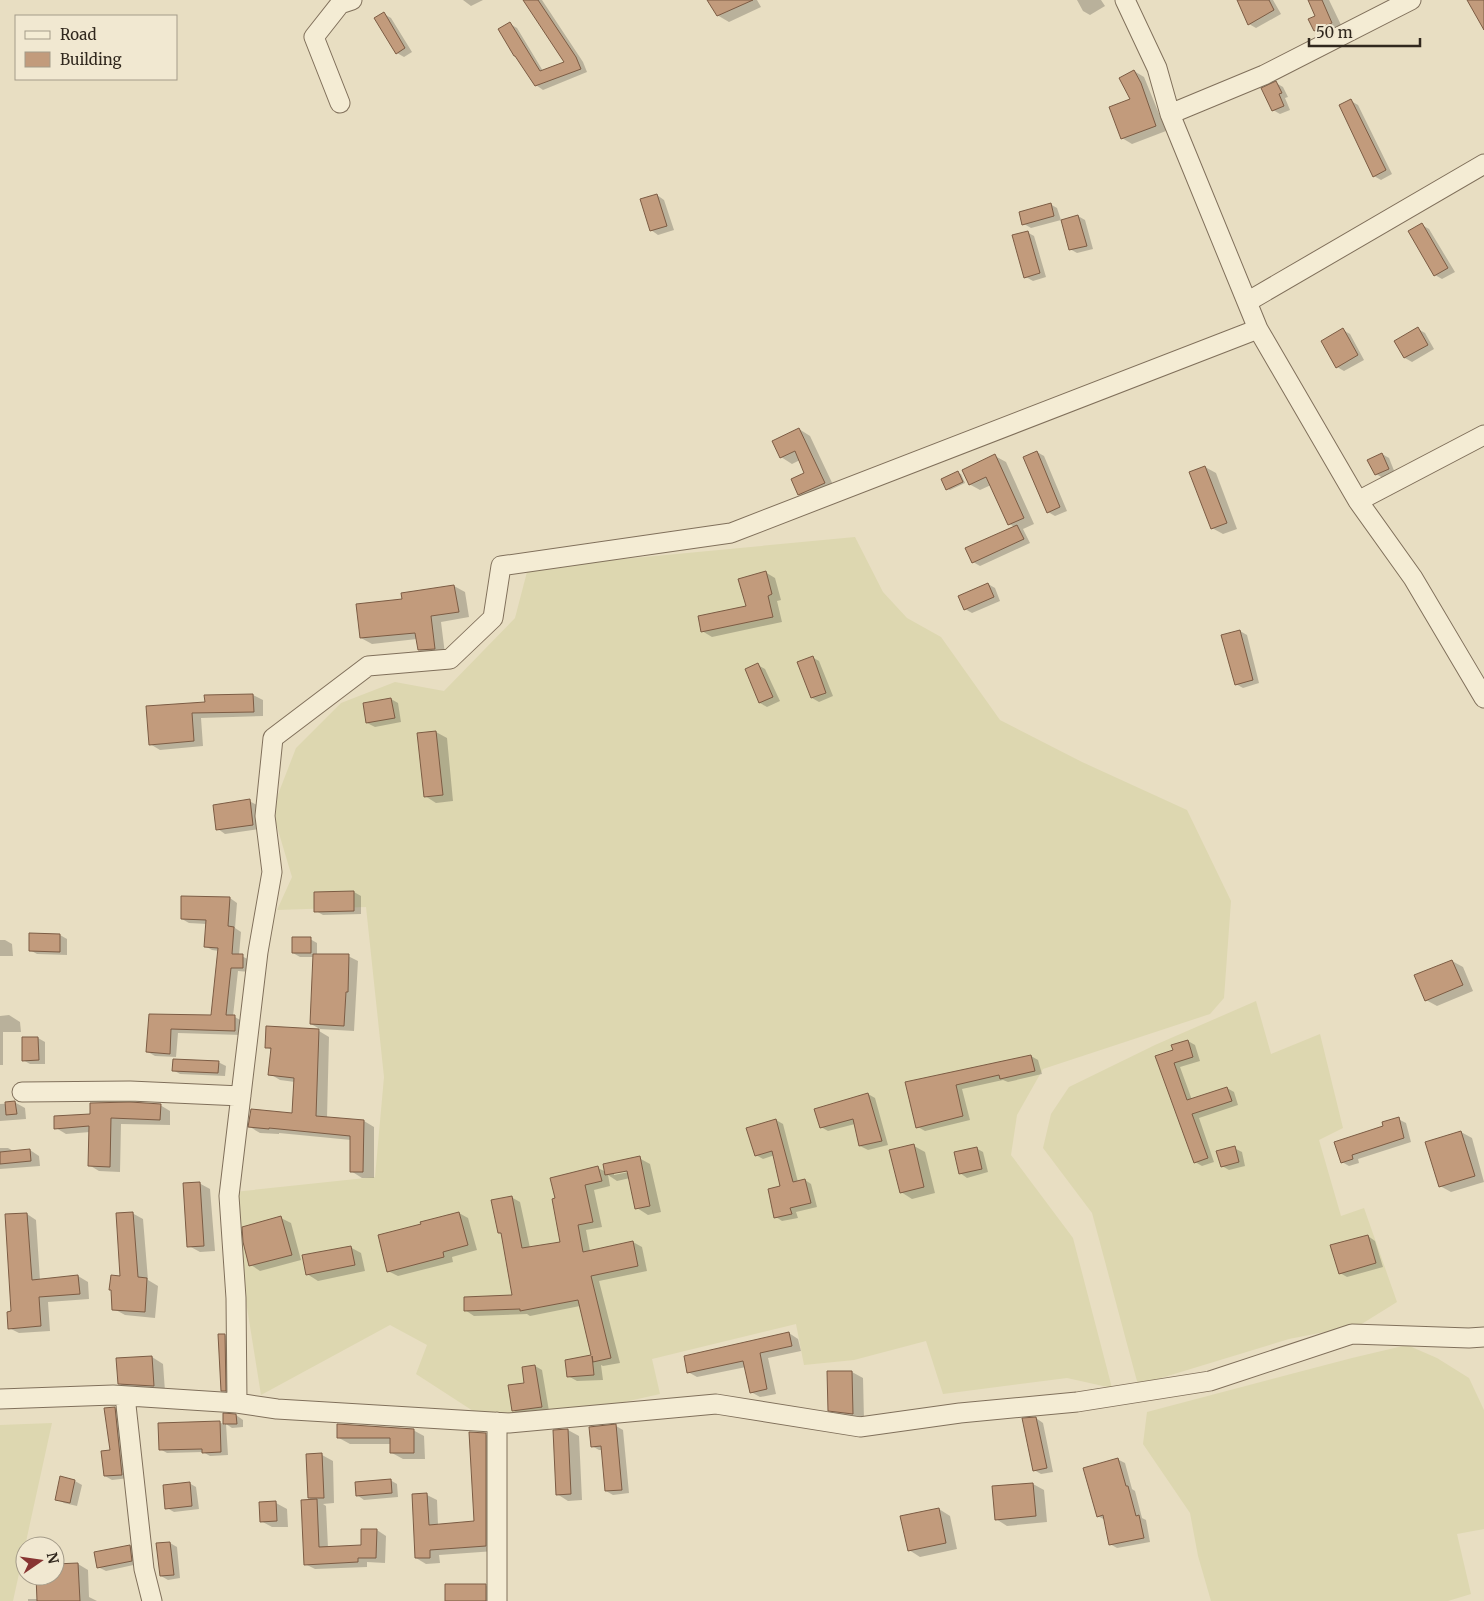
<svg xmlns="http://www.w3.org/2000/svg" width="1484" height="1601" viewBox="0 0 1484 1601" font-family="Merriweather,serif">
  <style>
    .farmland { fill: #ddd7b0 }
    .shadow { fill: #0003; fill-rule: evenodd }
    .building { fill: #c29b7c; stroke: #7c5c44 }
    .lines { fill: none; stroke-linecap: round; stroke-linejoin: round }
    .minor-casing { stroke: #80705b; stroke-width: 21 }
    .minor { stroke: #f4ecd4; stroke-width: 19 }
  </style>
  <rect width="100%" height="100%" fill="#e8dec2"/>
  <path class="farmland" d="M855 537 883 592 907 618 941 637 1000 720 1082 762 1187 810 1231 901 1224 998 1210 1014 1043 1069 1017 1115 1011 1155 1073 1238 1112 1388 1067 1378 943 1394 926 1341 854 1360 804 1365 796 1324 652 1359 660 1394 571 1414 487 1420 416 1374 427 1345 390 1325 261 1395 241 1270 234 1192 375 1177 384 1077 366 907 277 910 292 877 272 810 296 748 341 703 395 682 444 691 515 618 528 568Z
    M1256 1001 1271 1054 1320 1034 1343 1128 1319 1140 1341 1216 1364 1208 1397 1302 1360 1325 1289 1339 1138 1385 1092 1213 1043 1148 1051 1114 1069 1087 1155 1045Z
    M1407 1345 1437 1358 1469 1378 1484 1410V1529L1457 1534 1471 1594 1448 1601H1211L1198 1556 1190 1513 1143 1444 1147 1412 1352 1358Z
    M52 1423 13 1601H0V1425Z"/>
  <path class="shadow" d="M463 0H483L471 6Z
    M525 0H542L583 62 587 72 543 90 536 85 510 24 517 28 543 71 566 62Z
    M709 0H757L761 7 729 22 717 15Z
    M1077 0H1101L1105 6 1090 15 1083 11Z
    M1258 0H1273L1281 14 1256 28 1249 24Z
    M1309 0H1329L1343 29 1326 37 1315 31 1317 17Z
    M384 14 391 18 412 52 404 57 397 53Z
    M1134 71 1144 77 1166 131 1132 144 1122 138 1131 100Z
    M1276 83 1283 87 1288 97 1285 98 1290 110 1280 114 1273 110Z
    M1351 101 1358 105 1392 174 1381 180 1374 176Z
    M657 195 664 200 674 230 658 235 651 230Z
    M1050 204 1057 208 1061 220 1031 228 1024 224Z
    M1078 216 1085 220 1093 249 1077 253 1070 249Z
    M1422 225 1429 229 1455 272 1442 279 1435 275Z
    M1027 232 1034 236 1046 277 1033 281 1026 277Z
    M1418 329 1425 333 1434 349 1412 362 1405 358Z
    M1343 330 1350 334 1364 360 1344 371 1337 367Z
    M799 429 810 436 835 489 810 500 799 494 806 473 800 460 792 464 781 457Z
    M1037 452 1044 456 1067 511 1055 516 1048 512Z
    M1382 454 1389 458 1395 473 1383 478 1376 474Z
    M995 456 1006 462 1034 524 1023 529 1030 543 980 566 973 562 1015 527 1009 524 991 485 980 490 969 484Z
    M1205 467 1216 473 1237 529 1223 534 1212 528Z
    M958 473 961 474 965 483 950 490 947 489Z
    M765 572 775 578 781 600 777 601 782 622 712 637 702 631 747 606Z
    M988 584 995 588 1000 601 972 613 965 609Z
    M454 586 465 592 469 617 441 622 445 654 429 656 419 650 417 639 372 644 361 638 403 600 402 594Z
    M1240 631 1247 635 1259 683 1243 688 1236 684Z
    M812 657 819 661 833 696 819 702 812 698Z
    M758 665 765 669 780 701 767 707 760 703 746 670Z
    M253 695 263 700V716L201 718 203 746 160 750 150 744 206 703Z
    M391 699 398 703 401 722 375 727 367 723Z
    M436 732 447 738 453 801 436 803 425 796Z
    M249 801 257 805 260 829 225 834 218 829Z
    M354 892 361 896V914L323 915 316 911Z
    M230 898 237 903 235 928 241 932 239 955 250 960V972L238 971 233 1016 242 1021 241 1035 178 1033 176 1057 155 1056 148 1052 150 1015 212 1016 219 951 212 950 205 946 207 924 189 923 182 919Z
    M30 934 60 935 67 939V955L37 954 30 950Z
    M310 939 317 943V955L348 956 358 961 354 1031 320 1029 311 1024 314 957H300L293 953Z
    M0 940H5L12 944 13 956H0Z
    M1452 961 1463 967 1473 991 1437 1006 1426 1000Z
    M9 1015 20 1022 21 1032H3V1065H0V1016Z
    M319 1031 329 1037 327 1118 364 1121 374 1127V1178H362L351 1171V1140L279 1133V1134L260 1133 250 1127 293 1114 295 1082 280 1080 270 1074 272 1050 266 1047Z
    M38 1038 45 1042V1064H30L23 1060Z
    M1188 1041 1195 1045 1200 1061 1180 1067 1192 1100 1227 1088 1234 1092 1238 1105 1199 1118 1214 1162 1202 1166 1195 1162 1157 1057 1174 1051Z
    M1031 1056 1038 1060 1042 1074 1008 1082 1003 1080 962 1089 970 1120 925 1131 918 1127 907 1083Z
    M218 1062 226 1066 225 1076 180 1074 173 1070Z
    M868 1094 875 1098 888 1145 868 1150 860 1146 855 1124 828 1131 821 1127 816 1110Z
    M16 1103 25 1108 26 1119 0 1121V1104Z
    M160 1105 170 1111V1125L121 1124 120 1172 99 1171 89 1165 90 1132 66 1134 56 1128 91 1115Z
    M1398 1119 1406 1123 1411 1142 1358 1159 1359 1163 1349 1166 1342 1162 1385 1127Z
    M776 1120 783 1124 798 1182 805 1180 811 1184 817 1207 796 1212 798 1218 782 1221 776 1217 782 1187 775 1155 763 1159 756 1155Z
    M1461 1132 1472 1138 1484 1182 1451 1192 1440 1186Z
    M914 1146 925 1152 935 1193 912 1199 901 1192Z
    M0 1148H8L15 1152 30 1150 39 1156 40 1166 0 1169Z
    M976 1148 983 1152 988 1172 967 1178 960 1173Z
    M1234 1148 1242 1152 1245 1166 1229 1170 1222 1166Z
    M639 1158 650 1164 661 1212 648 1215 637 1208 630 1178 617 1181 608 1175 610 1186 594 1190 602 1227 586 1230 590 1251 633 1242 642 1247 647 1271 599 1281 620 1363 603 1366 601 1365 603 1380 577 1381 568 1376 566 1361 593 1356 580 1306 530 1316 527 1314 474 1316 465 1310 514 1297 503 1235 499 1232 511 1197 520 1202 530 1248 562 1243 553 1200 598 1168 606 1172ZM633 1168 634 1171 614 1175V1172Z
    M199 1183 210 1189 215 1251 200 1252 189 1246Z
    M132 1213 143 1219 148 1280 158 1286 155 1318 125 1315 114 1309 122 1278Z
    M459 1213 468 1218 477 1250 452 1257 453 1262 398 1276 388 1271Z
    M27 1214 36 1220 40 1280 78 1276 88 1282 89 1299 48 1302 50 1331 19 1333 9 1328Z
    M281 1218 291 1223 301 1260 260 1271 251 1265Z
    M1368 1236 1375 1241 1383 1267 1347 1277 1340 1273Z
    M350 1247 361 1253 365 1271 318 1281 307 1274Z
    M789 1333 798 1339 801 1351 768 1358 776 1394 760 1397 751 1392 746 1367 697 1377 688 1372Z
    M225 1335 232 1339 230 1394 223 1390Z
    M152 1357 163 1364 165 1391 130 1390 119 1383Z
    M535 1366 542 1370 549 1411 521 1415 514 1411Z
    M852 1372 863 1378 864 1420 840 1416 829 1410Z
    M115 1408 122 1412 129 1478 112 1480 105 1476 111 1451Z
    M224 1415H236L243 1420V1427L232 1428 226 1424 228 1455 210 1456 203 1452 167 1453 160 1449 219 1422 225 1425Z
    M1036 1418 1043 1423 1053 1472 1041 1474 1034 1470Z
    M616 1426 623 1430 629 1493 613 1495 606 1491 602 1450H599L592 1446Z
    M413 1430 424 1436 425 1459H403L392 1453 391 1444H350L339 1438Z
    M568 1430 579 1436 582 1500 568 1501 557 1494Z
    M485 1434 495 1440V1551L439 1555 440 1563 426 1564 416 1558 427 1495 437 1500 438 1525 475 1522Z
    M322 1455 333 1461 334 1503 323 1504 326 1506 328 1548 362 1547 377 1530 386 1536 385 1563 367 1562V1567L315 1569 305 1564 314 1501 309 1498Z
    M1117 1459 1125 1463 1132 1489 1135 1491 1142 1518 1146 1520 1150 1542 1117 1548 1110 1544 1105 1520 1098 1516Z
    M61 1478 75 1481 82 1485 77 1506 64 1503 57 1499Z
    M390 1480 397 1484 398 1497 364 1500 357 1495Z
    M189 1483 196 1487 199 1509 174 1512 167 1508Z
    M1033 1484 1044 1490 1047 1522 1007 1526 996 1519Z
    M276 1503 287 1509 288 1527H272L261 1521Z
    M939 1509 950 1516 957 1549 920 1557 909 1550Z
    M170 1543 177 1547 180 1578 168 1580 161 1576Z
    M130 1546 137 1550 138 1564 106 1571 98 1567Z
    M78 1564 88 1570 89 1597 97 1601H28V1599H38L37 1576H55V1565Z
    M485 1585 492 1589 493 1601H446Z"/>
  <path class="building" d="M523 0H538L576 57 581 69 535 86 515 56H514L498 29 510 22 540 71 564 62Z
    M707 0H753L717 16Z
    M1237 0H1269L1274 10 1248 25Z
    M1308 0H1322L1332 23 1314 31 1308 19 1315 16Z
    M1467 0H1484V30Z
    M384 12 405 48 396 54 374 18Z
    M1134 70 1141 83 1156 126 1121 139 1109 107 1130 99 1119 78Z
    M1276 81 1282 93 1279 94 1284 106 1272 111 1261 88Z
    M1351 99 1386 170 1373 177 1339 105Z
    M657 194 667 226 650 231 640 199Z
    M1051 203 1054 216 1022 225 1019 212Z
    M1078 215 1087 246 1069 250 1061 220Z
    M1422 223 1448 268 1434 276 1408 231Z
    M1028 231 1040 273 1024 278 1012 235Z
    M1418 327 1428 345 1404 358 1394 341Z
    M1343 328 1358 355 1336 368 1321 341Z
    M799 428 825 483 798 495 791 479 804 473 795 451 780 458 772 441Z
    M1037 451 1060 507 1047 513 1023 457Z
    M1382 453 1389 469 1375 475 1367 460Z
    M995 454 1024 518 1008 525 986 477 969 485 962 470Z
    M1205 466 1227 523 1211 529 1189 472Z
    M958 471 963 482 946 490 941 479Z
    M1017 525 1024 539 972 563 965 548Z
    M766 571 772 594 768 596 773 617 701 632 698 616 746 606 738 579Z
    M988 583 994 597 964 610 958 596Z
    M454 585 459 612 431 616 435 649 418 650 415 633 360 638 356 604 402 599 401 593Z
    M1240 630 1253 680 1235 685 1221 635Z
    M813 656 826 693 811 698 797 662Z
    M758 663 773 697 759 703 745 669Z
    M253 694 254 712 192 713 194 741 149 745 146 706 205 702 204 695Z
    M391 698 395 718 366 723 363 703Z
    M436 731 443 795 424 797 417 733Z
    M250 799 253 825 216 830 213 805Z
    M354 891V911L314 912V892Z
    M181 896 230 897 228 926 234 927 232 954H243V968H231L226 1015H235V1031L171 1029 170 1054 146 1052 149 1014 211 1015 218 948 204 947 206 920 181 919Z
    M29 933 60 934V952L29 951Z
    M292 937H311V953H292Z
    M313 954H349L348 992H346L344 1026 310 1024Z
    M1452 960 1463 985 1425 1001 1414 975Z
    M266 1026 319 1029 316 1116 364 1120 363 1172H350V1136L269 1128V1129L248 1127 251 1109 292 1113 294 1078 268 1075 271 1048H265Z
    M22 1037H38L39 1060 22 1061Z
    M1188 1040 1193 1057 1174 1063 1187 1100 1227 1087 1232 1101 1192 1114 1208 1158 1194 1163 1155 1056 1173 1050 1171 1045Z
    M1031 1055 1035 1071 1000 1079 999 1075 956 1085 963 1116 916 1128 905 1082Z
    M173 1059 219 1061 218 1073 172 1071Z
    M868 1093 882 1141 859 1146 853 1119 820 1128 814 1109Z
    M15 1101 17 1114 6 1115 5 1102Z
    M130 1102 161 1104 160 1120 111 1118 110 1167 88 1166 89 1126 54 1129V1116L90 1114V1103Z
    M1399 1117 1404 1138 1352 1155 1353 1159 1341 1163 1334 1142 1383 1126 1382 1122Z
    M776 1119 793 1182 805 1179 811 1203 790 1208 792 1214 774 1218 768 1189 780 1186 772 1151 755 1156 746 1128Z
    M1461 1131 1475 1176 1439 1187 1425 1142Z
    M914 1144 924 1187 900 1193 889 1150Z
    M1235 1146 1239 1162 1221 1167 1216 1151Z
    M977 1147 982 1169 959 1174 954 1152Z
    M30 1149 31 1161 0 1164V1152Z
    M640 1156 650 1206 635 1209 627 1171 605 1175 603 1164Z
    M598 1166 602 1181 585 1185 593 1222 578 1225 583 1252 633 1241 638 1266 591 1276 611 1358 593 1362 592 1356 594 1375 567 1377 565 1360 591 1355 578 1300 520 1311V1309L464 1311V1297L512 1295 501 1233H498L491 1200 512 1196 522 1248 560 1242 552 1199 555 1198 550 1178Z
    M200 1182 204 1246 187 1247 183 1183Z
    M133 1212 138 1277 147 1278 145 1312 112 1310 111 1290H109L111 1275 120 1276 116 1213Z
    M459 1212 468 1245 443 1252 444 1257 387 1272 378 1235 421 1224 420 1222Z
    M27 1213 32 1280 78 1275 80 1294 39 1297 41 1326 8 1329 7 1312 11 1311 5 1214Z
    M281 1216 292 1255 249 1266 243 1242 242 1227Z
    M1368 1235 1376 1263 1339 1274 1330 1245Z
    M351 1246 355 1265 306 1275 302 1255Z
    M789 1332 792 1346 760 1353 767 1389 750 1393 743 1361 687 1373 684 1356Z
    M218 1334H225L226 1391H221Z
    M152 1356 154 1386 118 1384 116 1358Z
    M535 1365 542 1407 512 1411 508 1385 524 1383 522 1367Z
    M827 1371H852L853 1414 828 1411Z
    M115 1407 122 1475 104 1476 101 1451 110 1450 104 1408Z
    M223 1413 236 1414 237 1424H223Z
    M1036 1417 1047 1468 1033 1471 1022 1418Z
    M220 1421 221 1452 202 1453V1449L159 1450 158 1423Z
    M337 1424 414 1429V1453H390V1438H337Z
    M616 1424 622 1490 605 1491 601 1446 591 1447 589 1427Z
    M568 1429 571 1494 556 1495 553 1430Z
    M469 1432 486 1433V1546L430 1550V1558H415L412 1494 427 1493 429 1525 474 1521Z
    M322 1453 324 1498H308L306 1454Z
    M1118 1458 1126 1486H1128L1136 1516 1139 1515 1144 1538 1109 1545 1103 1515 1097 1517 1083 1468Z
    M60 1476 75 1480 70 1503 55 1500Z
    M391 1479 392 1493 356 1496 355 1482Z
    M190 1482 192 1506 165 1509 163 1485Z
    M1033 1483 1036 1516 995 1520 992 1486Z
    M317 1499 319 1547 361 1545V1529H377L376 1558H358V1562L304 1565 301 1500Z
    M276 1501 277 1521 260 1522 259 1502Z
    M939 1508 946 1543 908 1551 900 1516Z
    M170 1542 174 1575 160 1576 156 1543Z
    M130 1545 132 1561 97 1568 94 1552Z
    M78 1563 80 1601H37L36 1576H55V1564Z
    M445 1584H486V1601H445Z"/>
  <g class="lines">
    <g class="minor-casing">
      <path id="minor" d="M1125 0 1157 68 1170 114 1258 329 1358 501 1413 578 1484 698
        M340 103 314 37 340 4 352 0
        M1170 114 1264 75 1411 0
        M1247 302 1484 164
        M1358 501 1484 435
        M22 1092 130 1091 241 1096
        M125 1396 144 1569 152 1601
        M0 1399 113 1395 237 1403 277 1409 509 1423 716 1404 860 1427 960 1413 1077 1402 1210 1381 1352 1334 1469 1338 1484 1337
        M237 1403 236 1298 229 1196 258 952 272 872 265 816 273 738 368 666 450 659 493 618 501 566 731 533 1258 329
        M497 1422V1601"/>
    </g>
    <use href="#minor" class="minor"/>
  </g>
  <rect x="15" y="15" width="162" height="65" fill="#f1e8d1" stroke="#a49b89"/>
  <rect x="25" y="31" width="25" height="8" fill="#f4ecd4" stroke="#a49b89"/>
  <text x="60" y="40" font-size="15" fill="#31281e">Road</text>
  <rect x="25" y="52" width="25" height="15" fill="#c29b7c" stroke="#a49b89"/>
  <text x="60" y="65" font-size="15" fill="#31281e">Building</text>
  <g transform="translate(40 1561) rotate(77)"><circle r="24" fill="#f1e8d1" stroke="#a49b89"/>
  <path d="M0-4L9 19L0 12L-9 19Z" fill="#883432"/>
  <text y="-8" font-size="14" font-weight="bold" text-anchor="middle" fill="#31281e">N</text>
  </g>
  <path d="M1309 38v8h111v-8" fill="none" stroke="#31281e" stroke-width="2.5"/>
  <text x="1316" y="38" font-size="15" fill="#31281e" stroke="#f1e8d1" stroke-width="4" paint-order="stroke">50 m</text>
</svg>
